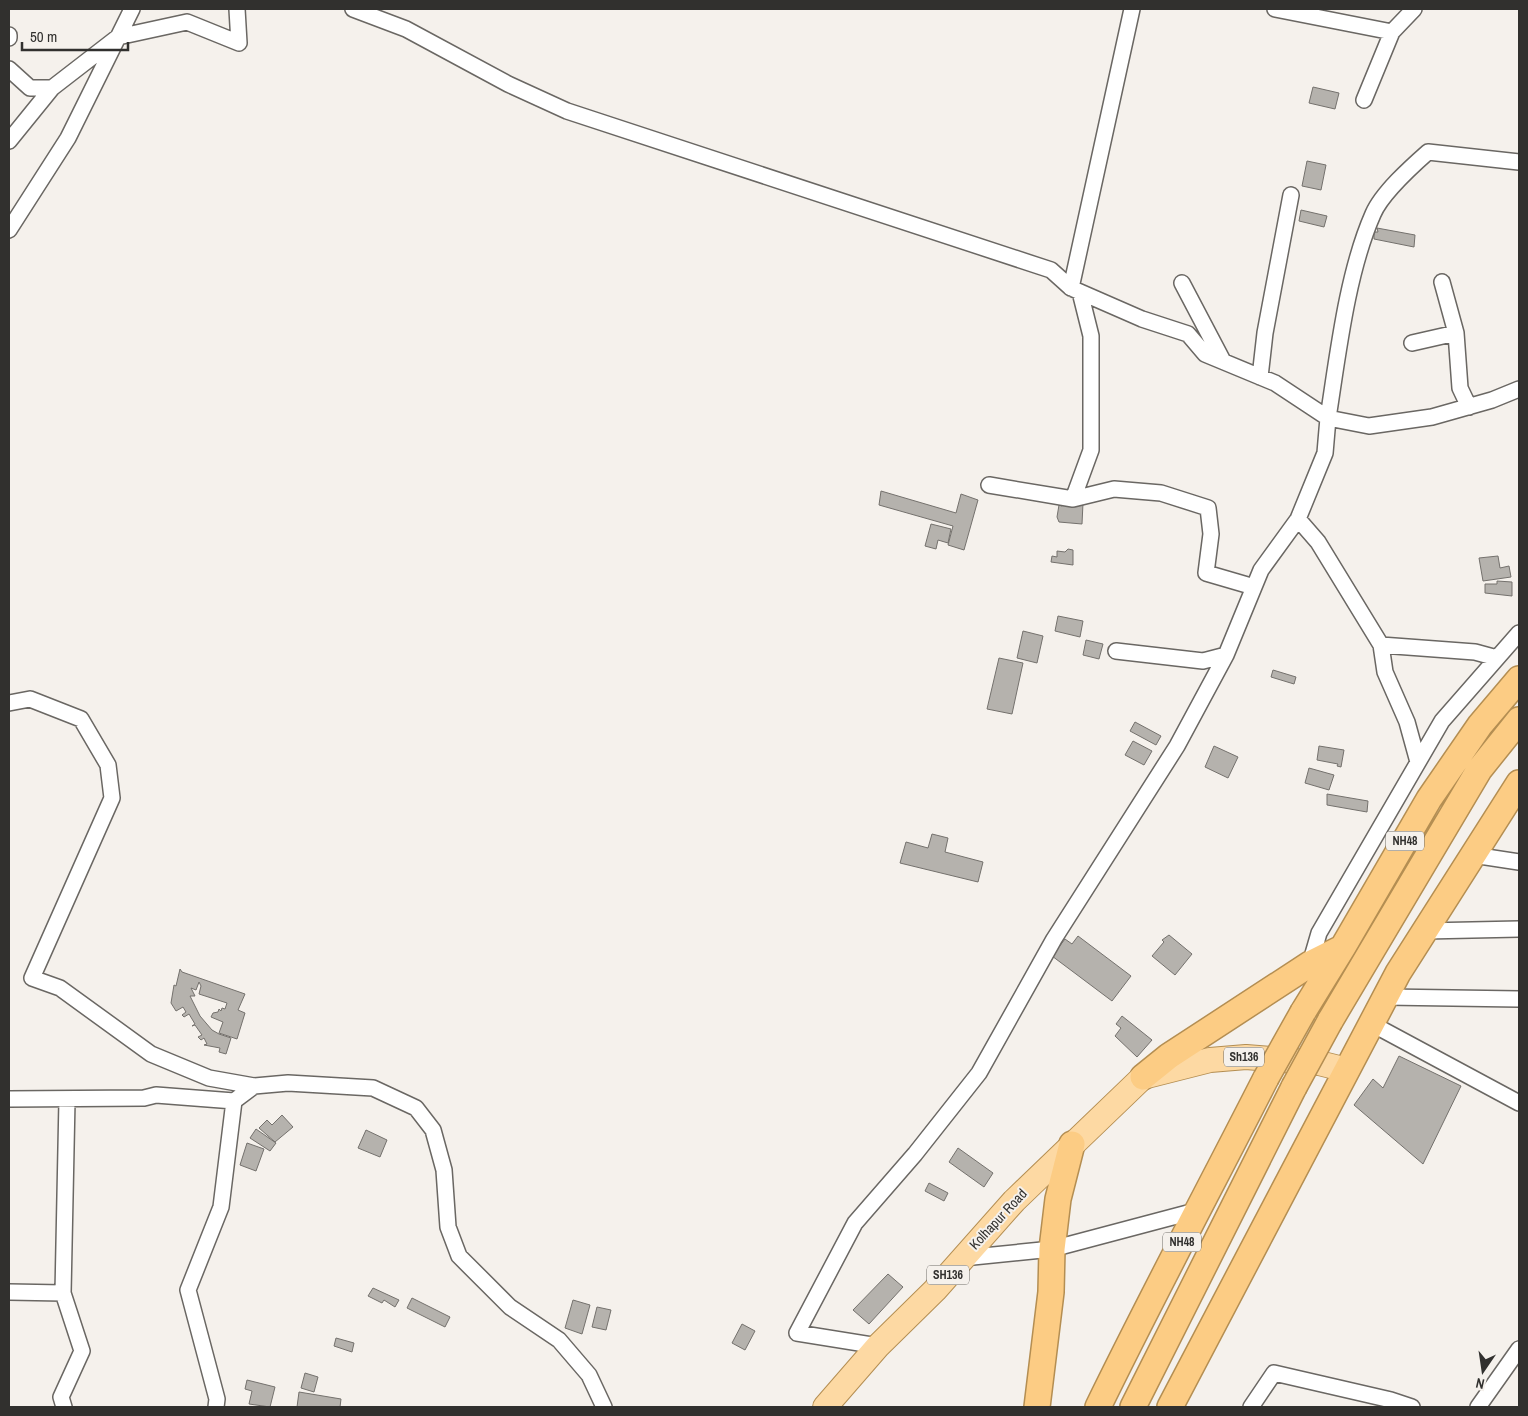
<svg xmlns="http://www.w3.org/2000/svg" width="1528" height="1416" viewBox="0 0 1528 1416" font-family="'Archivo Narrow',sans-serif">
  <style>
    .building { fill: #b5b2ad; stroke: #74716d }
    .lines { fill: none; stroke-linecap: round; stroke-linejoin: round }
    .minor-casing { stroke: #6a6763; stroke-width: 18 }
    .primary-casing { stroke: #b48e52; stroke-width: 26 }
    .trunk-casing { stroke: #b48e52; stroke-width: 28 }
    .minor { stroke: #fff; stroke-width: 15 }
    .primary { stroke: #fdd9a3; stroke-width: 24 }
    .trunk { stroke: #fccc84; stroke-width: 25 }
    .trunk-bridge-casing { stroke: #b48e52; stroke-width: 28; stroke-linecap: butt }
    .trunk-bridge { stroke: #fccc84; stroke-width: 25 }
    .labels { text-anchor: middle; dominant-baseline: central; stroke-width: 4; stroke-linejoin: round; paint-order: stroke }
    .shield { fill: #f5f1ec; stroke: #6c6a67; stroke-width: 1 }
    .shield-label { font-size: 12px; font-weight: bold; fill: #31302e }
    .street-label { font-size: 14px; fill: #31302e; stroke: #f5f1ec }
  </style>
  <rect width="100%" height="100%" fill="#f5f1ec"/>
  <path class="building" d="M1313 87 1339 93 1335 109 1309 103Z
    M1307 161 1326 165 1321 190 1302 186Z
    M1301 210 1327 216 1324 227 1299 221Z
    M1377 228 1415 235 1414 247 1374 239V232H1378Z
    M881 491 956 513 961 494 978 500 964 550 948 545 953 526 879 505Z
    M1062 503H1083L1082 524 1059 522 1057 517 1059 505 1062 506Z
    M931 524 951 529 948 543 938 540 936 549 925 546Z
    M1068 549 1073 550V565L1051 562 1052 556 1057 557V551L1065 552Z
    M1498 556 1500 568 1509 566 1511 577 1483 581 1479 558Z
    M1497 581 1512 582V596L1485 593V584H1497Z
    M1058 616 1083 621 1080 637 1055 631Z
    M1023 631 1043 636 1037 663 1017 658Z
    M1086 640 1103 644 1099 659 1083 655Z
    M999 658 1023 663 1012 714 987 709Z
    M1273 670 1296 677 1294 684 1271 677Z
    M1135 722 1161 736 1156 745 1130 731Z
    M1133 741 1152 751 1144 765 1125 755Z
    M1214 746 1238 757 1228 778 1205 767Z
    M1319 746 1344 750 1341 767 1337 766 1338 764 1317 760Z
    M1309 768 1334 775 1329 790 1305 783Z
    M1327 794 1368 801 1367 812 1327 805Z
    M932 834 948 838 945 852 983 862 978 882 900 863 906 842 928 848Z
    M1169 935 1192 954 1175 975 1152 956 1164 942 1162 940Z
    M1078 936 1131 976 1112 1001 1052 956 1065 939 1072 944Z
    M180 969 182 972 245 994 238 1010 245 1013 237 1039 219 1033 223 1022 211 1017 213 1013 218 1012 219 1009 221 1011 222 1008 225 1009 227 1003 199 994 201 986 199 982 196 990 191 988 195 996H190L200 1016 212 1030 219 1034 231 1038 226 1054 219 1052 220 1048 204 1045 207 1044 204 1038 201 1040 198 1037 202 1035 195 1025 192 1026 195 1024 189 1014 184 1017 182 1015 186 1012 183 1007 176 1011 171 1003 174 985 176 986Z
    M1122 1016 1152 1040 1137 1057 1115 1036 1121 1028 1116 1024Z
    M1399 1056 1461 1086 1423 1164 1354 1105 1373 1079 1383 1088Z
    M282 1115 293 1127 275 1142 259 1128 267 1120 272 1125Z
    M256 1129 276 1143 270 1151 250 1138Z
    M366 1130 387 1140 380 1157 358 1148Z
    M247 1143 264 1149 256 1171 240 1165Z
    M958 1148 993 1173 984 1187 949 1162Z
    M929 1183 948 1193 944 1201 925 1191Z
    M888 1274 903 1287 869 1324 853 1310Z
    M373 1288 399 1300 395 1307 384 1300 382 1303 368 1296Z
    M412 1298 450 1317 445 1327 407 1308Z
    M573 1300 590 1305 582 1334 565 1328Z
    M597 1307 611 1310 606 1330 592 1327Z
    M742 1324 755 1331 745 1350 732 1343Z
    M336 1338 354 1343 352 1352 334 1346Z
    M305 1373 318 1377 314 1392 301 1388Z
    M247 1380 275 1387 270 1407 249 1404 252 1391 245 1389Z
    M299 1392 341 1399 340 1407H297Z"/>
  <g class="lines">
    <g class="minor-casing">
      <path id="minor" d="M353 9 406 29 508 84 567 111 1051 270 1071 288
        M1132 9 1071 288 1142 319 1188 334 1205 354 1275 383 1328 418C1338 354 1347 273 1373 214 1382 193 1411 167 1428 152L1519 162
        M1275 9 1392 32 1414 9
        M9 35V38
        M9 69 30 88H52L118 37 187 22 239 43 237 9
        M1364 100 1392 32
        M9 141 52 88
        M9 230 68 138 132 9
        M1442 282 1456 333 1460 388 1469 407
        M1182 283 1223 361
        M1412 343 1456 333
        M1260 377 1265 333 1291 195
        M989 485 1073 499 1091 450V336L1080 292
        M1073 499 1114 489 1161 493 1208 508 1211 534 1206 573 1254 587
        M1298 519 1318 542 1381 645 1385 672 1407 722 1418 762
        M1381 645 1475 652 1497 658
        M1116 651 1203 661 1226 655
        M9 703 30 699 81 719 108 765 112 798 32 978 60 988 151 1054 209 1078 254 1086
        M1473 855 1519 862
        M1425 931 1519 929
        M1310 964 1319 933 1442 721 1519 633
        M1386 997 1519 999
        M1372 1024 1519 1103
        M9 1099 144 1098 156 1095 234 1101 254 1086 288 1083 373 1088 416 1108 433 1130 444 1170 448 1227 459 1256 510 1307 559 1340 589 1375 604 1407
        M963 1258 1052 1249 1199 1210
        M9 1292 63 1293
        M878 1346 797 1333 855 1223 915 1154 979 1073 1054 939 1177 746 1226 655 1261 570 1298 519 1325 453 1328 418 1369 426 1432 417 1492 400 1519 389
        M64 1407 61 1397 82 1351 63 1293 67 1100
        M216 1407 217 1399 188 1290 221 1207 234 1101
        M1251 1407 1274 1373 1391 1400 1412 1407
        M1478 1407 1519 1349"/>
    </g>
    <g class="primary-casing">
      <path id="primary" d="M825 1407 878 1346 935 1290 1014 1201 1143 1077 1210 1060 1246 1057 1319 1063 1347 1070"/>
    </g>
    <g class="trunk-casing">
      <path id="trunk" d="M1303 1012 1343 947 1429 799 1480 725 1519 679
        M1330 1021 1479 770 1519 720
        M1143 1077 1169 1056 1310 964 1342 948
        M1037 1407 1051 1292 1052 1249 1058 1199 1072 1144
        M1098 1407C1152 1296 1210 1188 1266 1078
        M1133 1407 1294 1087
        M1170 1407 1398 973 1519 783"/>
    </g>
    <use href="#minor" class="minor"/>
    <use href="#primary" class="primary"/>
    <use href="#trunk" class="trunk"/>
    <g class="trunk-bridge-casing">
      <path id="trunk-bridge" d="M1266 1078 1303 1012
        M1294 1087 1330 1021"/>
    </g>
    <use href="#trunk-bridge" class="trunk-bridge"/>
  </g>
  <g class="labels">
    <g class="shield">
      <rect x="1386" y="831.5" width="38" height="19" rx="4"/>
      <rect x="1224" y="1047.5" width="40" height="19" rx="4"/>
      <rect x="1163" y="1232.5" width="38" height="19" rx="4"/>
      <rect x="927" y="1265.5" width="42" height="19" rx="4"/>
    </g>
    <g class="shield-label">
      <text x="1405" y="841">NH48</text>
      <text x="1244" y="1057">Sh136</text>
      <text x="1182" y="1242">NH48</text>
      <text x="948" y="1275">SH136</text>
    </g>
    <g class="street-label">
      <text transform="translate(998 1219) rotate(-47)">Kolhapur Road</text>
    </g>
  </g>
  <rect width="1528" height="1416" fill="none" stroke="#31302e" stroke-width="20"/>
  <g transform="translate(1483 1371) rotate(193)" stroke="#f5f1ec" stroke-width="4" paint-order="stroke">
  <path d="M0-4L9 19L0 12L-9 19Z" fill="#31302e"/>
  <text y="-8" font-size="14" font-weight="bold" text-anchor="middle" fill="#31302e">N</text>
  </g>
  <path d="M22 42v8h106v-8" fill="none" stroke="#31302e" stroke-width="2.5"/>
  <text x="30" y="42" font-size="15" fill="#31302e" stroke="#f5f1ec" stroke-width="4" paint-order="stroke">50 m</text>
</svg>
